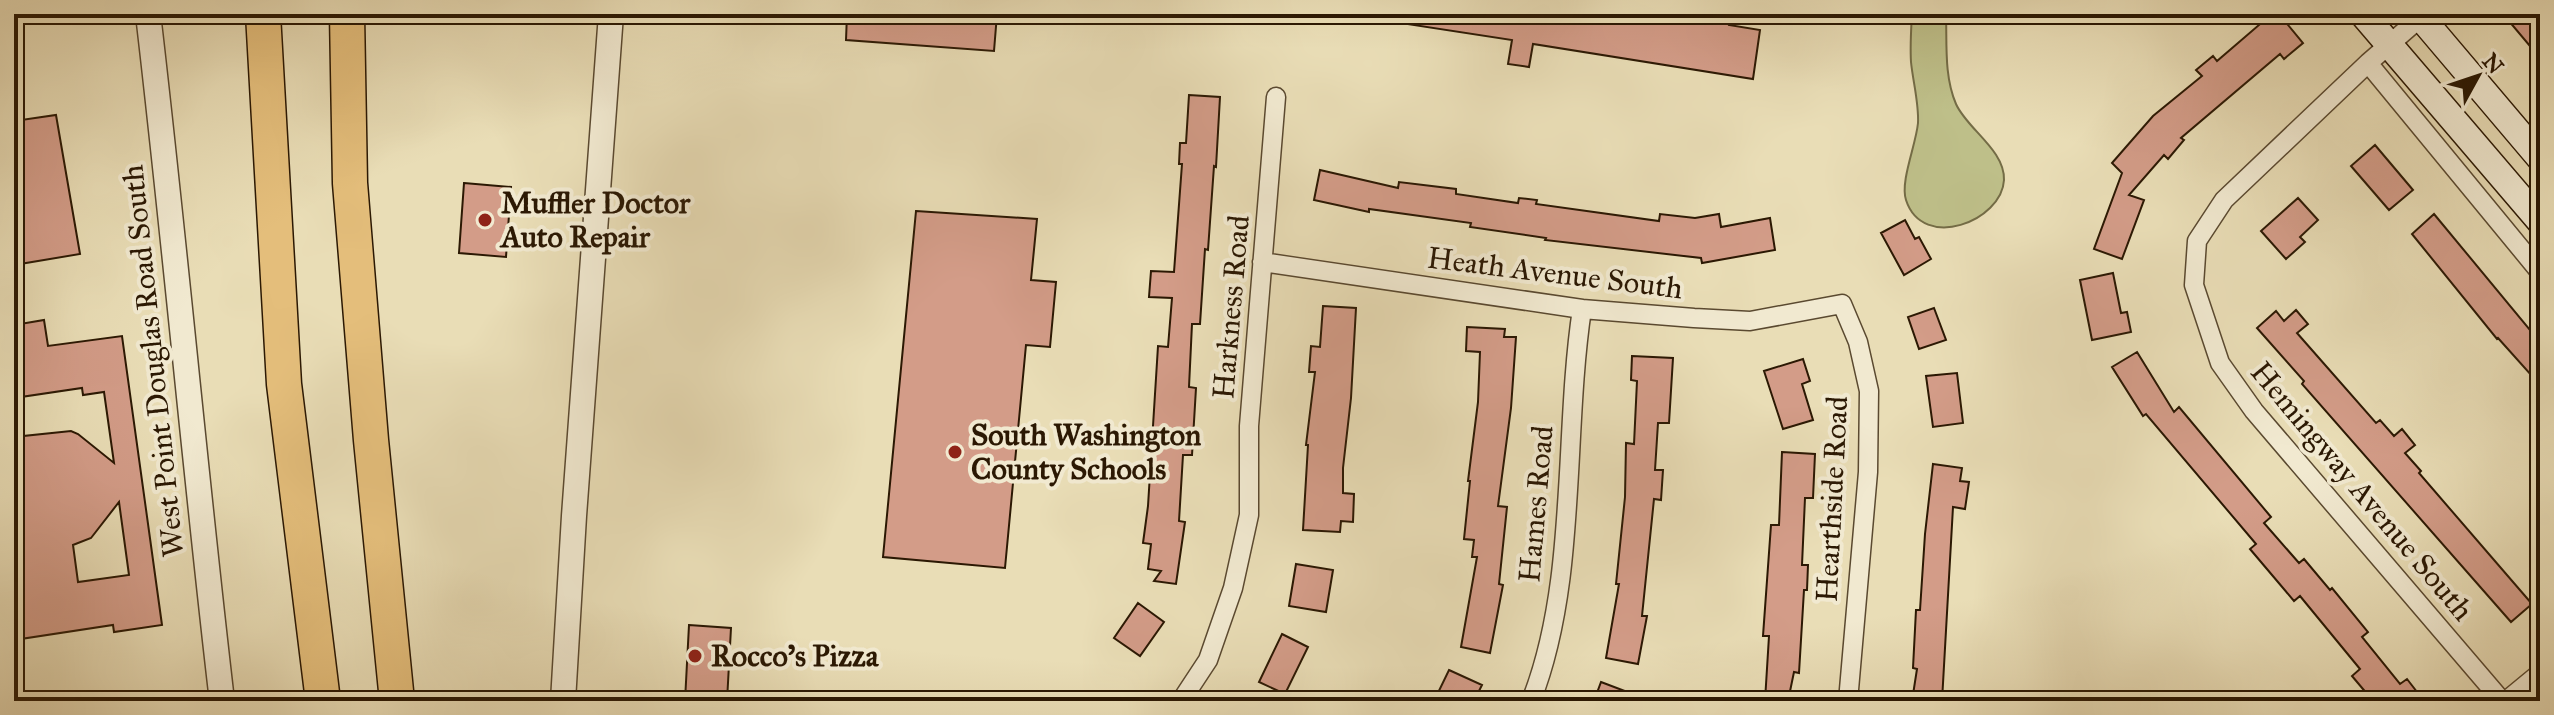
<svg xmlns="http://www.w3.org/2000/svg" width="2554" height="715" viewBox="0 0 2554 715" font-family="'IM FELL Great Primer',serif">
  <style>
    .green { fill: #bebf89; stroke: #746c46; stroke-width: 2 }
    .building { fill: #d39c88; stroke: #2b1803; stroke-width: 2; fill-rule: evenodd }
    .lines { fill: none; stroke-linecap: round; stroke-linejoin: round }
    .minor-casing { stroke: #5a4930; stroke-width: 21 }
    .tertiary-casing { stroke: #5a4930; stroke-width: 27 }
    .secondary-casing { stroke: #2b1803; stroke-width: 29 }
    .motorway-casing { stroke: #2b1803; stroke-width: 37 }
    .minor { stroke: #f1e9d0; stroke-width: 18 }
    .tertiary { stroke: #f1e9d0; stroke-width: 24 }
    .secondary { stroke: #f1e9d0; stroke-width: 26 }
    .motorway { stroke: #e4be7b; stroke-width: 34 }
    .poi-dot { fill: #8f2418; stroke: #f1e9d0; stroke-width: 3 }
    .labels { text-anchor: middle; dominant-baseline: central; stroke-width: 8; stroke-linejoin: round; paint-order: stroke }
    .poi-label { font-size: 30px; font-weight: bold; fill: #2b1803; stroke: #f1e9d0; text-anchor: start }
    .street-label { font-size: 30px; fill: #2b1803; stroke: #f1e9d0 }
  </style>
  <rect width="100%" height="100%" fill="#e9ddb6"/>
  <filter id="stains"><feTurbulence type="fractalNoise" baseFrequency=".0025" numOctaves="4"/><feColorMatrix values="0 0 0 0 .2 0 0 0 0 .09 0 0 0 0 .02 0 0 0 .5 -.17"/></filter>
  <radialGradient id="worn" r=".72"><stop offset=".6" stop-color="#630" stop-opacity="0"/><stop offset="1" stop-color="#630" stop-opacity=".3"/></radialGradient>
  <path class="green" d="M1912 14H1946C1947 44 1944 76 1956 104 1967 129 2005 150 2004 180 2002 221 1923 252 1906 200 1900 181 1916 145 1918 123 1919 103 1913 82 1911 62 1910 46 1911 30 1912 14Z"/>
  <path class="building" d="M847 14H997L994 51 846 40Z
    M1407 14H1731L1729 25 1760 30 1753 79 1533 44 1529 67 1508 64 1512 40 1407 24Z
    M2249 14H2279L2303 43 2284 59 2280 54 2181 138 2184 140 2168 159 2164 155 2129 195 2144 200 2122 259 2094 249 2122 173 2112 163 2153 116 2202 76 2196 70 2213 56 2217 61 2259 25Z
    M2503 14H2540V58Z
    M1189 95 1220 97 1216 167 1214 166 1208 250 1205 249 1200 324H1192L1189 387 1196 388 1192 455H1183L1179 521 1185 522 1176 584 1154 581 1161 571 1148 569 1151 544 1143 543 1148 506 1158 346 1168 347 1172 298 1149 297 1151 271 1174 272 1182 164H1179L1180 143H1186Z
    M56 115 80 254 14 265V121Z
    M2375 145 2413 190 2389 210 2351 166Z
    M1320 170 1398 188 1399 182 1456 189V194L1518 203 1519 198 1537 200 1536 204 1659 221 1660 214 1695 218 1719 214 1721 227 1770 218 1775 250 1702 263 1701 258 1545 240 1546 238 1470 227 1471 223 1369 209V212L1314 200Z
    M464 183 511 187 506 257 459 253Z
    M2298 198 2318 220 2300 237 2305 242 2286 259 2261 231Z
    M916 211 1037 219 1031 280 1056 282 1050 347 1026 345 1005 568 883 557Z
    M2434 214 2540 342V385L2498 338 2497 339 2412 234Z
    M1905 220 1915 239 1919 237 1931 259 1904 275 1881 233Z
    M2113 273 2121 313 2127 312 2131 332 2092 340 2080 280Z
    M1323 306 1356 308 1351 398 1343 468V493L1354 494 1353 522 1341 521 1340 532 1303 530 1308 445H1306L1315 372H1309L1311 346 1320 347Z
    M1934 308 1946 340 1919 349 1908 317Z
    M2296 310 2308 324 2297 333 2376 423 2380 420 2394 436 2402 429 2415 445 2405 453 2421 471 2419 473 2532 604 2511 622 2302 384 2304 381 2257 328 2276 311 2284 321Z
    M44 320 48 346 122 336 162 625 114 632 113 625 14 640V437L71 431 78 434 114 463 104 392 83 395 82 388 14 398V325ZM119 502 129 575 78 582 73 545 91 538Z
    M1467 327 1505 329 1504 337H1516L1511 408 1498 506 1507 507 1499 584 1503 585 1490 653 1461 647 1477 557H1472L1474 540 1464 539 1470 481H1468L1478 402 1480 352 1466 351Z
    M2137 352 2174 412 2179 407 2271 517 2264 523 2299 563 2304 559 2330 590 2332 588 2368 632 2362 637 2400 684 2407 679 2424 701H2373L2352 676 2360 669 2300 596 2294 601 2250 549 2256 544 2146 414 2143 416 2112 367Z
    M1632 356 1673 358 1669 423H1658L1655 470H1663L1661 500 1654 499 1642 616H1647L1638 664 1606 658 1619 584H1616L1625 497 1626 443 1634 444 1637 381 1631 380Z
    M1803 359 1810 381 1802 384 1813 420 1783 429 1764 371Z
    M1957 373 1963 423 1933 427 1926 376Z
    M1782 452 1815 454 1813 498H1805L1802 565H1808L1807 590H1804L1799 673 1794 672 1788 701H1765L1769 636H1763L1771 525H1779Z
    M1933 464 1962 468 1960 481 1969 482 1965 509 1953 507 1942 701H1912L1917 669 1913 668 1916 610H1920L1925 534Z
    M1296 564 1333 570 1326 612 1289 606Z
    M1138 603 1164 622 1140 656 1114 638Z
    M689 625 731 628 727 701H685Z
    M1282 634 1308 647 1285 694 1259 682Z
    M1449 670 1482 685 1474 701H1434Z
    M1601 682 1646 699 1645 701H1594Z"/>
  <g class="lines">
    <g class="minor-casing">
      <path id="minor" d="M2421 17 2368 63 2224 200 2197 241 2194 285 2220 363 2254 411 2502 701
        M2368 63 2540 272
        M1262 262 1582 309 1694 318 1750 321 1842 304 1858 342 1869 391 1868 472 1848 701
        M1181 701 1208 660 1233 588 1249 515V426L1276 97
        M1531 701C1578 582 1563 435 1582 309
        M2506 701 2540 673"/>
    </g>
    <g class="tertiary-casing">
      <path id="tertiary" d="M148 14C175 243 195 472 222 701
        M563 701 574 516 611 14"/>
    </g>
    <g class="secondary-casing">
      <path id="secondary" d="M2363 14 2540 221
        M2418 14 2540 158"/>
    </g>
    <g class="motorway-casing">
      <path id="motorway" d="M263 14 284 384 323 701
        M347 14 350 183 371 440 397 701"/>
    </g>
    <use href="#minor" class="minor"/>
    <use href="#tertiary" class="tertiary"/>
    <use href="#secondary" class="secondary"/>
    <use href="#motorway" class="motorway"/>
  </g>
  <g class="poi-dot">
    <circle cx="485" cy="220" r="8"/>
    <circle cx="955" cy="452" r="8"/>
    <circle cx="695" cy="656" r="8"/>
  </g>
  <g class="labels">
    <g class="poi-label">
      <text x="501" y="203">Muffler Doctor<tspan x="501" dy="34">Auto Repair</tspan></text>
      <text x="971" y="435">South Washington<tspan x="971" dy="34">County Schools</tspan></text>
      <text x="711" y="656">Rocco's Pizza</text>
    </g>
    <g class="street-label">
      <text transform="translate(1555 273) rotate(7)">Heath Avenue South</text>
      <text transform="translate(1231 307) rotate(-85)">Harkness Road</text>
      <text transform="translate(153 361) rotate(-96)">West Point Douglas Road South</text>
      <text transform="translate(2362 491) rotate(50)">Hemingway Avenue South</text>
      <text transform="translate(1832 499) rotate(-87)">Hearthside Road</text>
      <text transform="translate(1536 504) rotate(-85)">Hames Road</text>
    </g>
  </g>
  <rect width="2554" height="715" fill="none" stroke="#e9ddb6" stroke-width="48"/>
  <rect x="16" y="16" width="2522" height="683" fill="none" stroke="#2b1803" stroke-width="4"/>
  <rect x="24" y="24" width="2506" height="667" fill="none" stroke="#2b1803" stroke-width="2"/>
  <g transform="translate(2478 76) rotate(50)" stroke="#f1e9d0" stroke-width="6" paint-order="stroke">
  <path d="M0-6L14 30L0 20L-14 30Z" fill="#2b1803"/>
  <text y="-12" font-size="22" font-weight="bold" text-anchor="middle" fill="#2b1803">N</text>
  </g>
  <rect width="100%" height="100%" filter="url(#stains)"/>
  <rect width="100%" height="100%" fill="url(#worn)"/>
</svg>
